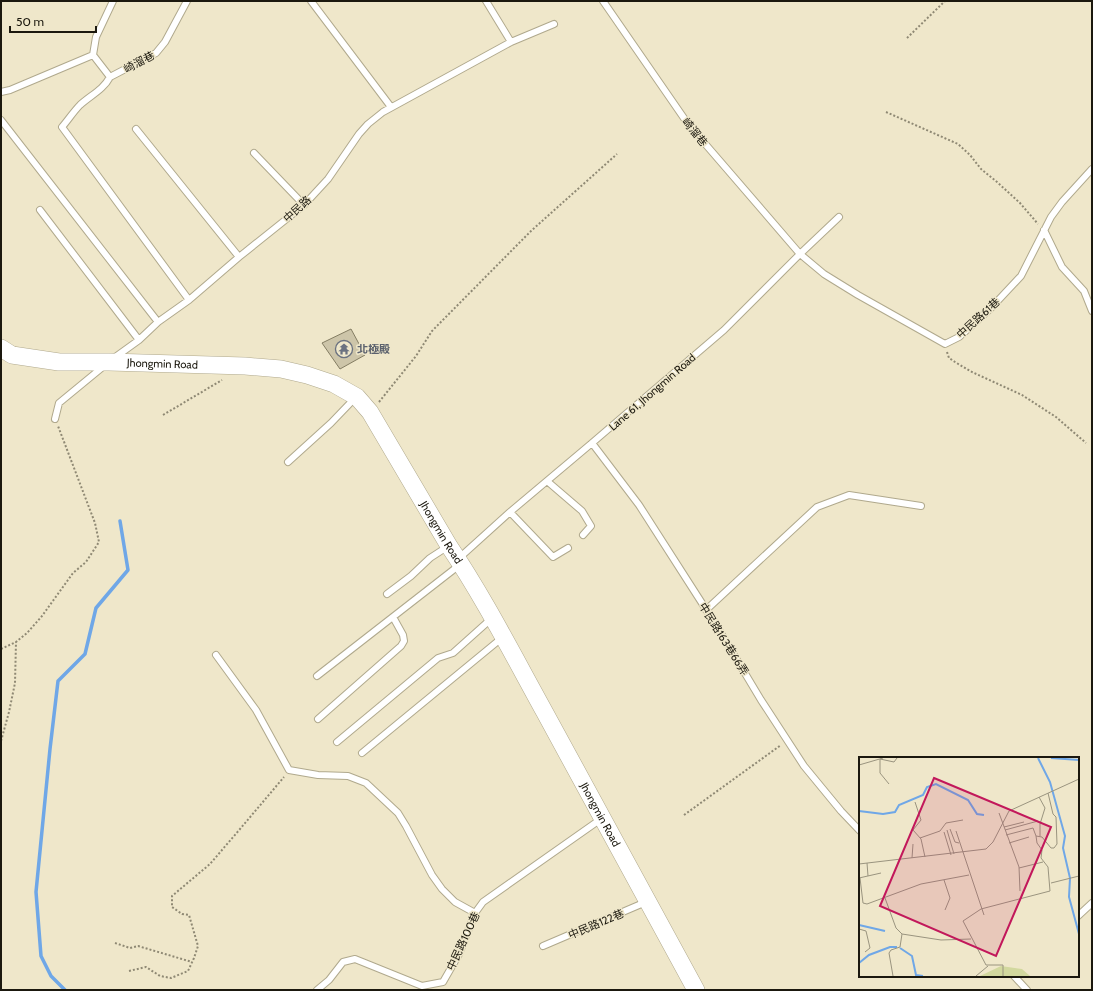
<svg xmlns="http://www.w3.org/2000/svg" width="1093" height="991" viewBox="0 0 1093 991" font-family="Cabin,'Noto Sans TC',sans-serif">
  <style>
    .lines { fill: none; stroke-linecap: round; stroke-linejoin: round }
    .stream { stroke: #6fa7e7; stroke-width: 3.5 }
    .building { fill: #cdc5a9; stroke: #847d63 }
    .lane-casing { stroke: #b0a98d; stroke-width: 8 }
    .secondary-casing { stroke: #b0a98d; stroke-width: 18 }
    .path { stroke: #8f8974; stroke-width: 2; stroke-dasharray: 2 2; stroke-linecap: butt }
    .lane { stroke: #fff; stroke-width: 6 }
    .secondary { stroke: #fff; stroke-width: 17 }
    .labels { text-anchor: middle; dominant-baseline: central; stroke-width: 3; stroke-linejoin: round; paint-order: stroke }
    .street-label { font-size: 11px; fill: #1b180e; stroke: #efe7ca }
    .worship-label { font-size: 11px; font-weight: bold; fill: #5b616d; stroke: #efe7ca; text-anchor: start }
    .inset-river { fill: none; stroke: #6fa7e7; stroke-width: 2 }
    .inset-road { fill: none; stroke: #9a947f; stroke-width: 1 }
    .view { fill: #c2185b; fill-opacity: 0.15; stroke: #c2185b; stroke-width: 2 }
    .inset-edge { fill: none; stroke: #1b180e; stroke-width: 2 }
  </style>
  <rect width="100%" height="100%" fill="#efe7ca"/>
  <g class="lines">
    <path class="stream" d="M65 990 51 976 41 956 36 892 50 749 58 681 85 654 96 608 128 570 120 521"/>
  </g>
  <path class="building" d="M351 329 365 355 340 369 322 343Z"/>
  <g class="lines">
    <g class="lane-casing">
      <path id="lane" d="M311 1 391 107
        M486 1 511 42
        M603 1 688 124 800 254 824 274 858 295 945 344 959 337 991 308 1021 276 1051 217 1062 202 1092 169
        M93 55 110 77C103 90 91 95 80 105 74 111 68 120 62 127L189 300
        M93 55 96 37 113 1
        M110 77 156 53 165 42 187 1
        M1 92 10 90 93 55
        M1 120 158 322
        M136 129 239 257
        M254 153 304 205
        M40 210 139 340
        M1044 230 1062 267 1084 291 1092 311
        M114 358 139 340 158 322 189 300 239 257 304 205 328 179 359 134 368 124 383 112 511 42 554 24
        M55 419 59 403 104 366
        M592 443 639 505 716 625 761 700 804 766 841 811 860 831
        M288 462 331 423 355 398
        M547 481 582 511 591 526 583 535
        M510 512 553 557 568 548
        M387 594 411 576 430 558 447 547
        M706 610 817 507 849 495 921 506
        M216 655 256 710 289 770 318 775 348 776 366 783 398 813 406 826 432 875 442 889 455 902 475 913
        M317 676 457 567 458 559 510 512 592 443 724 330 800 254 839 217
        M318 719 401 646 404 641 403 635 393 617
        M337 742 438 658 453 653 491 619
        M362 753 503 637
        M1078 916 1092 903
        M543 946 646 902
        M1014 976 1027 990
        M317 990 329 980 343 962 355 959 422 986 443 982 459 954 475 913 483 902 601 819"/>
    </g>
    <g class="secondary-casing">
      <g id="secondary">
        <path id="s1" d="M1 348 12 355 59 362H109L245 366 281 369 307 375 334 384 357 397 370 412 449 546C484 598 513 655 544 711 595 804 645 897 696 990"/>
      </g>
    </g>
    <path class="path" d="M907 38 945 1
      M886 112 958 144 970 155 981 169 997 182 1020 203 1038 224
      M947 352 949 358 955 362 972 372 1022 395 1056 417 1086 443
      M379 402 416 356 432 331 531 231 617 154
      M163 415 222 380
      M1 649 16 642 27 633 42 616 73 573 86 562 99 542 95 523 58 426
      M1 741 9 712 15 683 16 642
      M684 815 781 745
      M115 943 130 948 138 946 192 962
      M129 971 146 967 160 976 171 978 188 971 194 958 198 946 189 915 182 914 172 907V896L210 864 240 829 284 777"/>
    <use href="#lane" class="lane"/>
    <use href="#secondary" class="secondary"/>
  </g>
  <defs>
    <g id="temple-ring" transform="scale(0.9)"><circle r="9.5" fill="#efe7ca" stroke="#6b7280" stroke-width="1.5"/><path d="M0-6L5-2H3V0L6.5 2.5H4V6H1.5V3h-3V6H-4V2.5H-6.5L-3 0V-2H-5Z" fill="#6b7280"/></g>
  </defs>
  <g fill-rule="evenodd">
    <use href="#temple-ring" x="344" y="349"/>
  </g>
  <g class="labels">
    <g class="street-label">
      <text transform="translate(139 62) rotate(-28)">崎溜巷</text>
      <text transform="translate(695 132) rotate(51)">崎溜巷</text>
      <text transform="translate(297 209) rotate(-42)">中民路</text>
      <text transform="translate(978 318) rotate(-42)">中民路61巷</text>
      <text stroke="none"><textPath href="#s1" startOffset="164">Jhongmin Road</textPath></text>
      <text transform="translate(652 392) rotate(-41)">Lane 61, Jhongmin Road</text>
      <text stroke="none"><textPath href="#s1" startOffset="524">Jhongmin Road</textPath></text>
      <text transform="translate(724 639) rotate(58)">中民路163巷66弄</text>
      <text stroke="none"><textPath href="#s1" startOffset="848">Jhongmin Road</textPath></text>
      <text transform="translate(596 924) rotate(-23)">中民路122巷</text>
      <text transform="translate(463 941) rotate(-65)">中民路100巷</text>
    </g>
    <g class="worship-label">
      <text x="357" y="349">北極殿</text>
    </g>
  </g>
  <g transform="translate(859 757)">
    <rect width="220" height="220" fill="#efe7ca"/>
    <path d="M142 209 163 212 171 219H121Z" fill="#d2d89e"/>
    <path class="inset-river" d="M179 1 191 25 206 79 204 91 211 121 210 140 220 177M192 1 220 3M0 54 24 57 36 55 40 48 64 38 68 30 77 27 109 43 118 57 125 58M0 168 26 174M41 191 53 199 57 218 64 219M0 206 10 198 31 190H38"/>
    <path class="inset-road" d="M0 8 24 1M30 27 21 16V2L35 5 38 1M180 40 186 51 181 67V79M56 45 62 63 54 73 62 82 66 100M140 56 160 110 161 134M145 70 165 65M91 72 96 85 100 86M88 73 95 97M146 73 179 64M97 74 125 158M85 75 92 98M147 78 174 71 177 79 183 80 192 91H195L198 87 197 60 194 57 189 36M61 81 81 74 87 66 104 63M150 86 170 80M53 101 54 87M8 106 9 119M0 107 127 92 134 85 150 54 220 22M160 111 184 105M0 121 22 116M1 121 4 146 8 147 62 127 110 118M85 123 91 141 86 153M192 126 220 119M26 141 37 171 43 177M0 172 7 174 11 191 6 195M43 177 82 183 112 182M34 219 30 196 32 193 41 190 43 177M117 219 129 209M144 219V208H127L104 164 122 152 191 134 189 110 182 101 183 93 178 86 177 79"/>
    <path class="view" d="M75 21 192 70 137 199 21 149Z"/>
    <rect width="220" height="220" class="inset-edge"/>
  </g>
  <rect width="1093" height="991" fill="none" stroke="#1b180e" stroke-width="4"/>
  <path d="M10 26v6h86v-6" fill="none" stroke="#1b180e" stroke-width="2"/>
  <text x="16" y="26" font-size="12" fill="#1b180e" stroke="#efe7ca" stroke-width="3" paint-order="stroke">50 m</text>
</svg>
